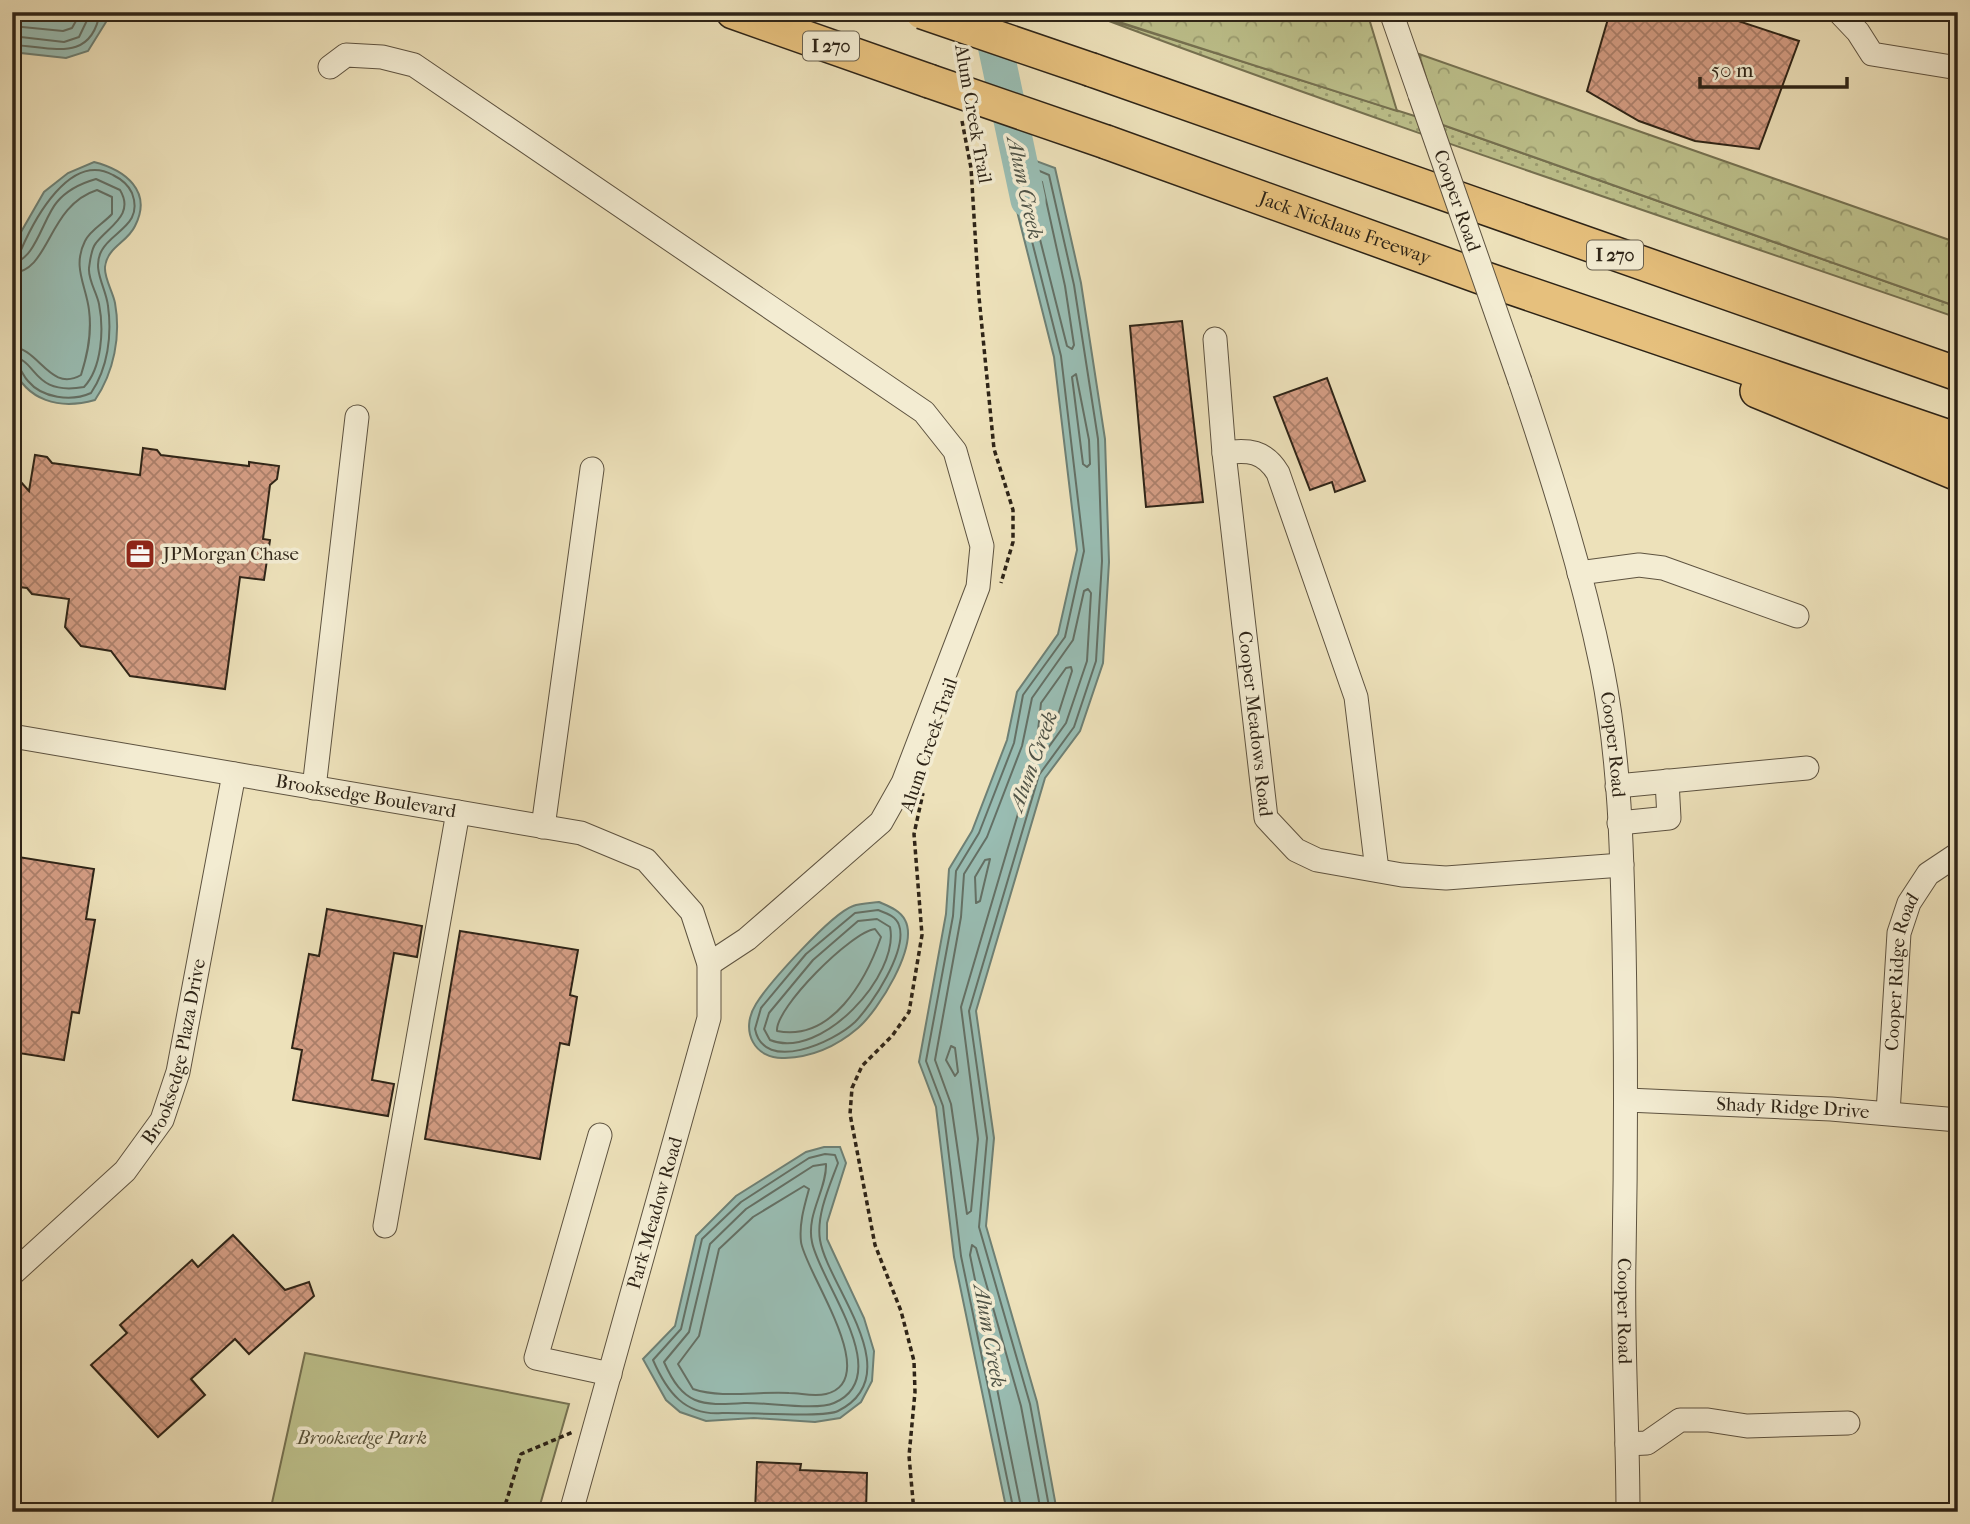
<svg xmlns="http://www.w3.org/2000/svg" width="1970" height="1524" viewBox="0 0 1970 1524" font-family="'IM FELL French Canon',serif">
  <style>
    .grass { fill: url(#grass-dots); stroke: #767252; stroke-width: 2 }
    .forest { fill: url(#forest-crowns); stroke: #767252; stroke-width: 2 }
    .park { fill: #bdc18c; stroke: #767252; stroke-width: 2 }
    .water { fill: #99bdb3; stroke: #6e8075; stroke-width: 2 }
    .lines { fill: none; stroke-linecap: round; stroke-linejoin: round }
    .shore { stroke: #647065; stroke-width: 2 }
    .river { stroke: #99bdb3; stroke-width: 35 }
    .building { fill: url(#building-cross-hatch); stroke: #2e2417; stroke-width: 2 }
    .minor-casing { stroke: #5e5340; stroke-width: 25 }
    .highway-casing { stroke: #2e2417; stroke-width: 36 }
    .path { stroke: #2e2417; stroke-width: 3.5; stroke-dasharray: 5 3.5; stroke-linecap: butt }
    .minor { stroke: #f3ecd2; stroke-width: 23 }
    .highway { stroke: #e6c07d; stroke-width: 33 }
    .minor-bridge-casing { stroke: #5e5340; stroke-width: 25; stroke-linecap: butt }
    .highway-bridge-casing { stroke: #2e2417; stroke-width: 36; stroke-linecap: butt }
    .minor-bridge { stroke: #f3ecd2; stroke-width: 23 }
    .highway-bridge { stroke: #e6c07d; stroke-width: 33 }
    .labels { text-anchor: middle; dominant-baseline: central; stroke-width: 7; stroke-linejoin: round; paint-order: stroke }
    .shield { fill: #f3ecd2; stroke: #69604f; stroke-width: 2 }
    .shield-label { font-size: 18px; font-weight: bold; fill: #2e2417 }
    .street-label { font-size: 19px; fill: #2e2417; stroke: #f3ecd2 }
    .poi-label { font-size: 19px; fill: #2e2417; stroke: #f3ecd2; text-anchor: start }
    .park-label { font-size: 19px; font-style: italic; fill: #59533a; stroke: #f3ecd2 }
    .water-label { font-size: 21px; font-style: italic; fill: #4e5246; stroke: #f3ecd2 }
  </style>
  <defs>
    <pattern id="grass-dots" width="8" height="8" patternUnits="userSpaceOnUse" patternTransform="scale(1.75)"><rect width="8" height="8" fill="#bdc18c"/><path d="M2 2h.1M6 6h.1" fill="none" stroke="#9a9d71" stroke-width="1.8" stroke-linecap="round"/></pattern>
    <pattern id="forest-crowns" width="20" height="18" patternUnits="userSpaceOnUse" patternTransform="scale(1.75)"><rect width="20" height="18" fill="#bdc18c"/><path d="M2 6a3 3 0 1 1 6 0M12 15a3 3 0 1 1 6 0" fill="none" stroke="#9a9d71"/></pattern>
    <pattern id="building-cross-hatch" width="8" height="8" patternUnits="userSpaceOnUse" patternTransform="scale(1.75)"><rect width="8" height="8" fill="#d49d84"/><path d="M0 0l8 8M0 8l8-8" fill="none" stroke="#ac806b"/></pattern>
  </defs>
  <rect width="100%" height="100%" fill="#ede1ba"/>
  <filter id="stains"><feTurbulence type="fractalNoise" baseFrequency=".00286" numOctaves="4"/><feColorMatrix values="0 0 0 0 .2 0 0 0 0 .09 0 0 0 0 .02 0 0 0 .5 -.17"/></filter>
  <radialGradient id="worn" r=".72"><stop offset=".6" stop-color="#630" stop-opacity="0"/><stop offset="1" stop-color="#630" stop-opacity=".3"/></radialGradient>
  <path class="grass" d="M1085 12 1440 124 1958 307V318C1666 217 1373 121 1085 12Z"/>
  <path class="forest" d="M1088 12H1367L1397 111Z
    M1419 54 1958 243V307L1440 124Z"/>
  <path class="park" d="M305 1353 569 1404 538 1512H270Z"/>
  <path class="water" d="M12 12H107L106 22 88 51 66 58 12 52Z
    M1001 148 1055 168 1081 283 1105 439 1109 562 1103 663 1080 731 1045 778 976 1011 994 1138 986 1226 1037 1402 1057 1512H1007L954 1257 936 1107 919 1062 946 914 949 869 972 831 1007 740 1017 692 1058 634 1077 550 1054 357Z
    M94 162C125 170 153 191 135 226 127 243 107 247 105 267 104 278 113 292 115 303 121 336 114 372 95 400 59 410 27 401 12 366V255L21 232 44 192 68 173Z
    M879 902C888 906 900 910 905 920 919 946 878 1011 858 1028 837 1046 813 1057 785 1058 755 1060 739 1031 756 1004 769 983 831 914 853 906 860 903 871 903 879 902Z
    M824 1147H840L846 1163 827 1223V1239L864 1318 874 1351 872 1381 861 1402 840 1418 815 1422 754 1418 706 1421 680 1412 666 1400 643 1359 675 1326 696 1236 736 1196 806 1152Z"/>
  <g class="lines">
    <path class="shore" d="M12 26 63 31 72 28 81 12
      M12 36 64 42 79 37 91 12
      M12 45C49 46 91 65 100 12
      M1028 176 1042 182 1065 286 1074 345 1072 349 1067 346 1025 180Z
      M12 254 21 250C34 220 70 151 113 175 121 179 128 184 132 193 144 225 112 231 102 250 91 269 106 287 108 306 112 335 108 368 91 393 71 402 42 398 28 381 21 374 23 367 12 366
      M12 263C35 261 43 218 57 202 67 190 82 183 96 179L120 190C135 215 109 226 96 243 91 249 90 261 89 268 88 280 97 293 99 304 104 329 102 368 84 387 31 396 38 359 12 357
      M12 273C50 272 47 206 97 190L112 197V214C104 223 90 230 85 241 72 267 86 285 89 310 92 333 88 353 81 375 50 393 39 348 12 347
      M1076 374 1089 440 1090 464 1087 467 1083 464 1072 377Z
      M1088 589 1091 593 1087 661 1066 723 1030 773 961 1007 978 1139 971 1211 967 1214 951 1104 935 1060 961 917 964 874 987 837 1022 746 1032 698 1073 640 1084 591Z
      M1071 667 1072 671 1057 718 1041 740H1037L1041 703 1066 668Z
      M990 859 980 901 976 903 975 877 985 860Z
      M878 910C886 913 896 916 899 925 908 950 872 1005 855 1022 834 1042 764 1074 755 1029L761 1008 806 954 855 913Z
      M877 919 890 927C900 975 821 1061 770 1040L764 1029 769 1013 813 960 858 921Z
      M875 929 881 937C866 980 832 1042 777 1031 775 1008 851 932 875 929Z
      M951 1046 955 1048 958 1072 955 1076 946 1060Z
      M825 1154 835 1155 838 1163C830 1185 816 1215 820 1240 828 1287 910 1375 838 1411 825 1418 745 1412 722 1413 685 1416 667 1392 653 1360L681 1329 702 1239 741 1202 809 1158Z
      M826 1164C827 1189 806 1214 812 1242 819 1281 897 1376 834 1403 816 1411 766 1402 744 1403 700 1406 683 1405 664 1362L689 1332 710 1244 746 1209 813 1166Z
      M804 1186 809 1189C804 1207 799 1224 801 1242 805 1272 884 1380 826 1394 813 1397 801 1393 789 1393 757 1391 723 1399 693 1389L678 1364 699 1336 719 1249 753 1217Z
      M1014 1512 961 1256 943 1106 926 1061 953 916 956 871 979 833 1014 743 1023 695 1065 637 1084 551 1061 356 1013 166 1016 161 1049 175 1074 285 1098 439 1102 561 1096 661 1074 727 1039 775 969 1011 987 1138 979 1227 1030 1404 1050 1512
      M1022 1512 970 1255 972 1245 976 1248 1021 1406 1041 1512"/>
    <path class="river" d="M988 12 1028 200"/>
  </g>
  <path class="building" d="M1610 12H1711L1799 41 1759 149 1695 141 1639 121 1587 91Z
    M1182 321 1203 502 1146 507 1130 326Z
    M1327 378 1365 481 1335 492 1332 482 1310 490 1274 397Z
    M143 448 157 450 161 455 249 466V462L279 466 277 479 270 485 263 539 270 540 264 580 240 577 225 689 130 676 111 651 81 646 65 627 69 599 32 594 27 588 12 586V472L29 491 35 455 47 457 52 463 140 475Z
    M12 856 94 869 86 919 95 920 79 1013 72 1012 64 1060 12 1052Z
    M327 909 422 926 417 957 394 953 372 1080 394 1084 388 1116 293 1100 302 1050 292 1048 309 954 319 956Z
    M460 931 578 950 570 995 577 997 569 1045 560 1043 540 1159 425 1139Z
    M233 1235 285 1290 309 1282 314 1296 249 1354 235 1339 191 1379 205 1395 158 1437 91 1365 127 1333 120 1325 192 1260 198 1267Z
    M757 1462 801 1464 800 1470 867 1473 866 1512H755Z"/>
  <g class="lines">
    <g class="minor-casing">
      <g id="minor">
        <path d="M1391 12 1420 95"/>
        <path d="M1839 12 1858 32 1872 54 1958 68"/>
        <path d="M330 67 346 55 382 57 414 65 924 412 955 451 982 546 978 587 903 783 881 822 747 939 709 964"/>
        <path id="s1" d="M1215 339 1224 453 1266 818 1296 850 1317 860 1402 875 1446 878 1622 865"/>
        <path id="s2" d="M1520 381C1552 476 1582 571 1602 668 1620 758 1622 852 1624 943 1626 1048 1626 1154 1624 1259 1622 1343 1628 1428 1628 1512"/>
        <path d="M1224 453C1248 449 1265 451 1278 473L1356 697 1377 870"/>
        <path d="M1579 573 1639 565 1663 568 1797 616"/>
        <path id="s3" d="M12 736 581 833 646 860 692 912 709 964V1018L571 1512"/>
        <path d="M1617 786 1807 768"/>
        <path d="M314 788 357 417"/>
        <path d="M1619 823 1669 818 1667 781"/>
        <path d="M543 827 592 469"/>
        <path id="s4" d="M1627 1100 1831 1109 1958 1120"/>
        <path id="s5" d="M1888 1113 1899 933 1909 903 1928 874 1958 854"/>
        <path d="M600 1135 536 1358 610 1374"/>
        <path d="M385 1226 458 812"/>
        <path id="s6" d="M12 1274 125 1171 162 1120 178 1072 234 774"/>
        <path d="M1627 1444 1647 1443 1680 1420H1708L1747 1426 1848 1423"/>
      </g>
    </g>
    <g class="highway-casing">
      <g id="highway">
        <path d="M733 12 929 81"/>
        <path d="M1092 70 1958 374"/>
        <path id="s7" d="M1106 142 1486 279 1958 440"/>
        <path d="M1757 391 1958 474"/>
      </g>
    </g>
    <path class="path" d="M962 121 971 168 979 297 994 449 1013 510V542L1001 583
      M503 1512 521 1454 573 1432
      M914 1512 909 1456 915 1392 914 1361 901 1311 875 1245 850 1114 852 1088 862 1066 892 1036 909 1012 922 935 914 834 923 793"/>
    <use href="#minor" class="minor"/>
    <use href="#highway" class="highway"/>
    <g class="minor-bridge-casing">
      <g id="minor-bridge">
        <path id="s8" d="M1420 95 1520 381"/>
      </g>
    </g>
    <g class="highway-bridge-casing">
      <path id="highway-bridge" d="M922 12 1092 70
        M929 81 1106 142"/>
    </g>
    <use href="#minor-bridge" class="minor-bridge"/>
    <use href="#highway-bridge" class="highway-bridge"/>
  </g>
  <defs>
    <g id="office-square" transform="scale(1.575)"><rect x="-9" y="-9" width="18" height="18" rx="4" fill="#8f2418" stroke="#f3ecd2"/><path d="M-6-3h4V-5.5h4V-3h4V5H-6ZM-1-4.5V-3h2v-1.5ZM-6 0V1H6V0Z" fill="#fff"/></g>
  </defs>
  <g fill-rule="evenodd">
    <use href="#office-square" x="140" y="554"/>
  </g>
  <g class="labels">
    <g class="shield">
      <rect x="803" y="31.5" width="56" height="29" rx="5"/>
      <rect x="1587" y="240.5" width="56" height="29" rx="5"/>
    </g>
    <g class="shield-label">
      <text x="831" y="46">I 270</text>
      <text x="1615" y="255">I 270</text>
    </g>
    <g class="street-label">
      <text transform="translate(973 114) rotate(80)">Alum Creek Trail</text>
      <text stroke="none"><textPath href="#s8" startOffset="112">Cooper Road</textPath></text>
      <text stroke="none"><textPath href="#s7" startOffset="254">Jack Nicklaus Freeway</textPath></text>
      <text stroke="none"><textPath href="#s1" startOffset="387">Cooper Meadows Road</textPath></text>
      <text transform="translate(929 745) rotate(-71)">Alum Creek Trail</text>
      <text stroke="none"><textPath href="#s2" startOffset="376">Cooper Road</textPath></text>
      <text stroke="none"><textPath href="#s3" startOffset="359">Brooksedge Boulevard</textPath></text>
      <text stroke="none"><textPath href="#s5" startOffset="142">Cooper Ridge Road</textPath></text>
      <text stroke="none"><textPath href="#s6" startOffset="285">Brooksedge Plaza Drive</textPath></text>
      <text stroke="none"><textPath href="#s4" startOffset="166">Shady Ridge Drive</textPath></text>
      <text transform="translate(655 1213) rotate(-74)">Park Meadow Road</text>
      <text stroke="none"><textPath href="#s2" startOffset="943">Cooper Road</textPath></text>
    </g>
    <g class="poi-label">
      <text x="163" y="554">JPMorgan Chase</text>
    </g>
    <g class="park-label">
      <text x="362" y="1438">Brooksedge Park</text>
    </g>
    <g class="water-label">
      <text transform="translate(1025 188) rotate(78)">Alum Creek</text>
      <text transform="translate(1033 761) rotate(-70)">Alum Creek</text>
      <text transform="translate(990 1336) rotate(80)">Alum Creek</text>
    </g>
  </g>
  <rect width="1970" height="1524" fill="none" stroke="#ede1ba" stroke-width="42"/>
  <rect x="14" y="14" width="1942" height="1496" fill="none" stroke="#2e2417" stroke-width="3.5"/>
  <rect x="21" y="21" width="1928" height="1482" fill="none" stroke="#2e2417" stroke-width="2"/>
  <path d="M1700 77v10h147v-10" fill="none" stroke="#2e2417" stroke-width="3.5"/>
  <text x="1711" y="77" font-size="21" fill="#2e2417" stroke="#f3ecd2" stroke-width="5" paint-order="stroke">50 m</text>
  <rect width="100%" height="100%" filter="url(#stains)"/>
  <rect width="100%" height="100%" fill="url(#worn)"/>
</svg>
